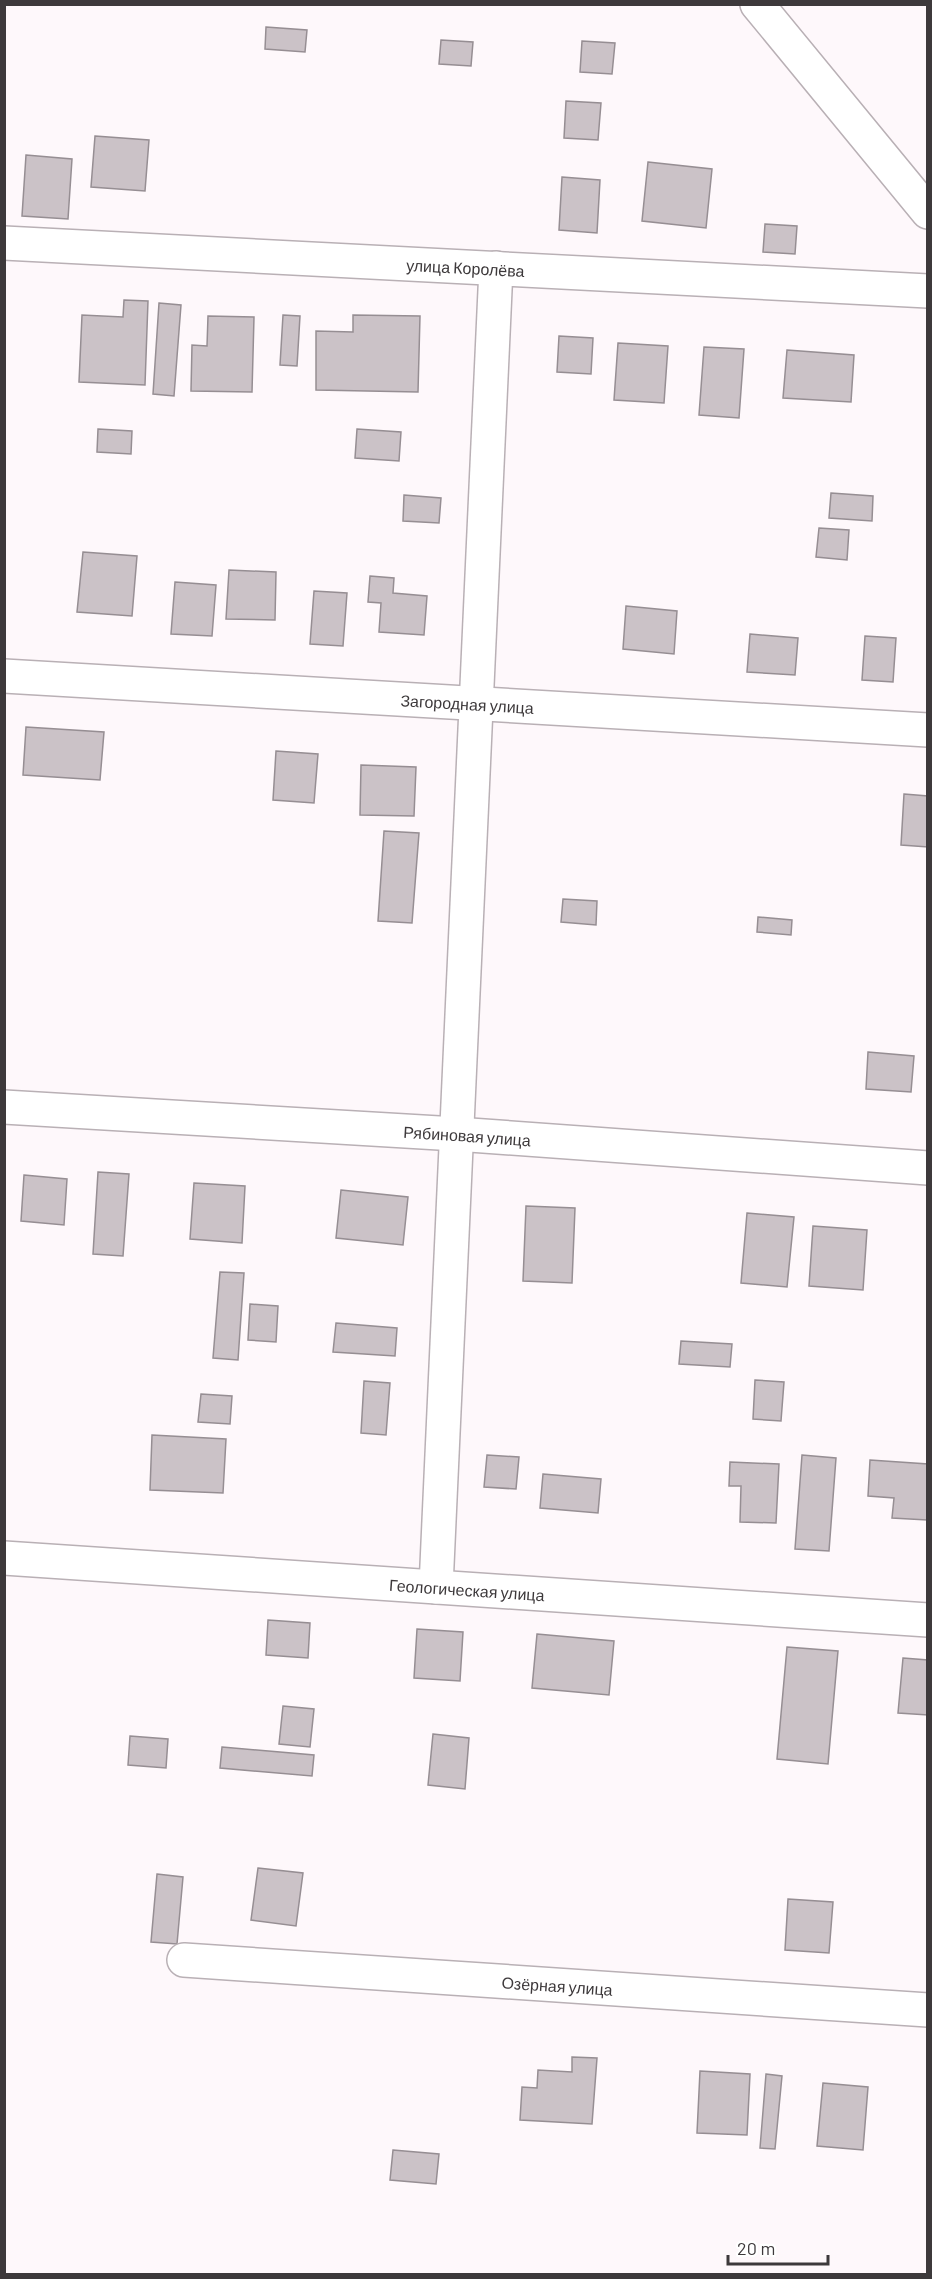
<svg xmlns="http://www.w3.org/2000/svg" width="932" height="2279" viewBox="0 0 932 2279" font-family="Barlow,sans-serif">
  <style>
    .building { fill: #cbc2c7; stroke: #968e93; stroke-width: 1.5 }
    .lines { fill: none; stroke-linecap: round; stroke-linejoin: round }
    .minor-casing { stroke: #b9b0b5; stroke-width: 36 }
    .minor { stroke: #fff; stroke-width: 33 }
    .labels { text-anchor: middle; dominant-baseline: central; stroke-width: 6; stroke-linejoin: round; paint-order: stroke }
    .street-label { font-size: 16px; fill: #3d393b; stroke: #fff }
  </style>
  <rect width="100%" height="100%" fill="#fef8fb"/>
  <path class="building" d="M266 27 307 30 305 52 265 49Z
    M441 40 473 42 471 66 439 64Z
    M582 41 615 43 612 74 580 72Z
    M566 101 601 103 598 140 564 138Z
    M95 136 149 140 145 191 91 187Z
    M26 155 72 159 68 219 22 216Z
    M648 162 712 169 706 228 642 221Z
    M562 177 600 180 597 233 559 230Z
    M765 224 797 226 795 254 763 252Z
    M124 300 148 301 145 385 79 382 82 315 123 317Z
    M159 303 181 305 174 396 153 394Z
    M283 315 300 316 297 366 280 365Z
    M353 315 420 316 418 392 316 390V331L353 332Z
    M208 316 254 317 252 392 191 391 192 345 207 346Z
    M559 336 593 338 591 374 557 372Z
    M618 343 668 346 664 403 614 400Z
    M704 347 744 349 739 418 699 415Z
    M787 350 854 355 851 402 783 398Z
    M98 429 132 431 131 454 97 452Z
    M357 429 401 432 399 461 355 458Z
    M831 493 873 496 872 521 829 518Z
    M404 495 441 498 439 523 403 521Z
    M819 528 849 530 847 560 816 557Z
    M83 552 137 556 132 616 77 612Z
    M229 570 276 572 275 620 226 619Z
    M370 576 394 578 393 593 427 596 424 635 379 632 381 603 368 602Z
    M175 582 216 585 212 636 171 634Z
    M314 591 347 593 343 646 310 644Z
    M626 606 677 611 674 654 623 649Z
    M750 634 798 638 795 675 747 672Z
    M865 636 896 638 893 682 862 680Z
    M26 727 104 732 100 780 23 775Z
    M276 751 318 754 314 803 273 800Z
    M361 765 416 767 414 816 360 815Z
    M904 794 928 796V847L901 845Z
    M384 831 419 833 412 923 378 921Z
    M563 899 597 901 596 925 561 922Z
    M758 917 792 920 791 935 757 932Z
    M868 1052 914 1056 911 1092 866 1089Z
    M98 1172 129 1174 123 1256 93 1254Z
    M24 1175 67 1179 64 1225 21 1221Z
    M194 1183 245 1186 242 1243 190 1239Z
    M341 1190 408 1197 403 1245 336 1238Z
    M526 1206 575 1208 572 1283 523 1281Z
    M747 1213 794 1217 787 1287 741 1283Z
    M813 1226 867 1230 863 1290 809 1286Z
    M220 1272 244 1273 238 1360 213 1358Z
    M250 1304 278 1306 276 1342 248 1340Z
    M336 1323 397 1328 395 1356 333 1352Z
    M681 1341 732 1344 730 1367 679 1364Z
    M755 1380 784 1382 781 1421 753 1419Z
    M364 1381 390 1383 386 1435 361 1433Z
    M201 1394 232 1396 230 1424 198 1422Z
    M152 1435 226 1439 223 1493 150 1490Z
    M487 1455 519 1457 516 1489 484 1487Z
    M802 1455 836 1458 829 1551 795 1549Z
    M870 1460 928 1464 927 1520 892 1518 894 1498 868 1496Z
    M730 1462 779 1464 776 1523 740 1522 741 1486H729Z
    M543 1474 601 1479 598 1513 540 1508Z
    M268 1620 310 1623 308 1658 266 1655Z
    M417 1629 463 1632 460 1681 414 1678Z
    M537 1634 614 1641 609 1695 532 1688Z
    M787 1647 838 1651 828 1764 777 1759Z
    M903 1658 928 1660V1715L898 1713Z
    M283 1706 314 1709 310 1747 279 1744Z
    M433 1734 469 1738 465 1789 428 1785Z
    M130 1736 168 1739 166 1768 128 1765Z
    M222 1747 314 1755 312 1776 220 1768Z
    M258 1868 303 1873 296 1926 251 1920Z
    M157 1874 183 1877 177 1944 151 1942Z
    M788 1899 833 1902 829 1953 785 1950Z
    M572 2057 597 2058 592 2124 520 2120 522 2087 537 2088 538 2070 572 2072Z
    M700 2071 750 2074 747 2135 697 2133Z
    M766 2074 782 2076 775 2149 760 2148Z
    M823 2083 868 2087 863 2150 817 2146Z
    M393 2150 439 2154 436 2184 390 2180Z"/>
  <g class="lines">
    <g class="minor-casing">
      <g id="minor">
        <path d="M757 4 928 212"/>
        <path id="s1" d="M4 243 928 291"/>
        <path id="s2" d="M4 676 928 730"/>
        <path id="s3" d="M4 1107 456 1134 928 1168"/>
        <path id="s4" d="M4 1558 928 1620"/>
        <path d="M436 1587 496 268"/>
        <path id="s5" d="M184 1960 928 2010"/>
      </g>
    </g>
    <use href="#minor" class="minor"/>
  </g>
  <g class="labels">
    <g class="street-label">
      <text stroke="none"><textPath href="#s1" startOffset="462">улица Королёва</textPath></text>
      <text stroke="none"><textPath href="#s2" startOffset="464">Загородная улица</textPath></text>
      <text stroke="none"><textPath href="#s3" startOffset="464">Рябиновая улица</textPath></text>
      <text stroke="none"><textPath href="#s4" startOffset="464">Геологическая улица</textPath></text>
      <text stroke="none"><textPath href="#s5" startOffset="374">Озёрная улица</textPath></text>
    </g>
  </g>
  <rect width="932" height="2279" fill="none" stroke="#3d393b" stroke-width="12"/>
  <path d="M728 2255v9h100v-9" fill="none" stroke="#3d393b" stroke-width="3"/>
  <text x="737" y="2255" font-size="18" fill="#3d393b" stroke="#ffffff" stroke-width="4.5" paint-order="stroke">20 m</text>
</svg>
